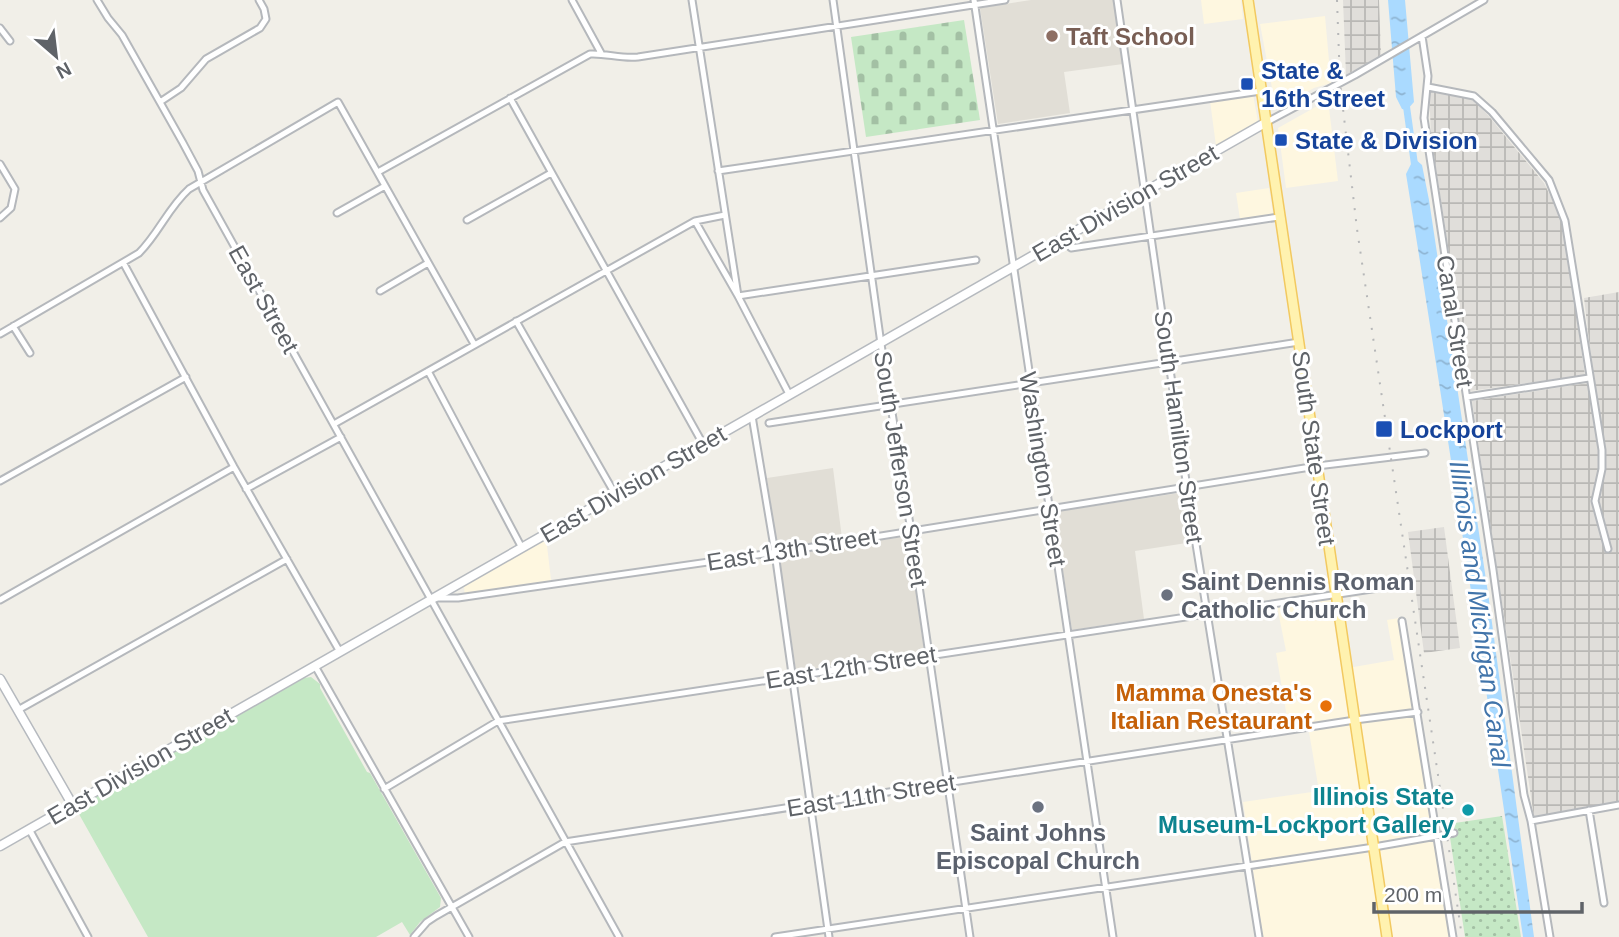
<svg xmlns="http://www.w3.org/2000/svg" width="1619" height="937" viewBox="0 0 1619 937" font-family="Helvetica,sans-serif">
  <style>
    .commercial { fill: #fef7e0 }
    .industrial { fill: url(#industrial-grid) }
    .education { fill: #e1ded6 }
    .grass { fill: url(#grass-dots) }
    .cemetery { fill: url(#cemetery-stones) }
    .park { fill: #c5e8c5 }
    .water { fill: url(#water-ripples) }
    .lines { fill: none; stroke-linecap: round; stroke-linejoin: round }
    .canal { stroke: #aadaff; stroke-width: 7 }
    .street-casing { stroke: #b5b8bc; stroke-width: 9 }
    .secondary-casing { stroke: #b6babf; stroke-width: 11 }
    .primary-casing { stroke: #f2c960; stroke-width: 12 }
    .street { stroke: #fff; stroke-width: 5 }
    .secondary { stroke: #fff; stroke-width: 8 }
    .primary { stroke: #fff2af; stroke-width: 9 }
    .rail { stroke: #b6b7b8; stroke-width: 2; stroke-dasharray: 2 9; stroke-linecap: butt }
    .education-dot { fill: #8d6e63; stroke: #fff; stroke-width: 2.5 }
    .transit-dot { fill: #1a4fb4; stroke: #fff; stroke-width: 2.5 }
    .worship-dot { fill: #6b7280; stroke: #fff; stroke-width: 2.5 }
    .food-dot { fill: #e8710a; stroke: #fff; stroke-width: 2.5 }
    .culture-dot { fill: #0f9aa8; stroke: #fff; stroke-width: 2.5 }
    .labels { text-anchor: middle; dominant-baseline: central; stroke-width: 6; stroke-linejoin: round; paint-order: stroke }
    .education-label { font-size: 24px; font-weight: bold; fill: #785e54; stroke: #fff; text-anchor: start }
    .transit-label { font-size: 24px; font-weight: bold; fill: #164399; stroke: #fff; text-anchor: start }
    .street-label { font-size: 24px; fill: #5f6368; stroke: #fff }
    .worship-label { font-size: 24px; font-weight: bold; fill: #5b616d; stroke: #fff; text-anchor: start }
    .food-label { font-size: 24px; font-weight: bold; fill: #c56008; stroke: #fff; text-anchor: end }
    .culture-label { font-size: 24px; font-weight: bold; fill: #0d838f; stroke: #fff; text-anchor: end }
    .water-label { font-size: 26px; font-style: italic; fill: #4174aa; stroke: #fff }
  </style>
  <defs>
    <pattern id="industrial-grid" width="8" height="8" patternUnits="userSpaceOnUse" patternTransform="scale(1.75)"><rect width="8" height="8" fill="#e0deda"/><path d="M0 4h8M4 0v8" fill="none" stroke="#b9b8b5"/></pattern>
    <pattern id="grass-dots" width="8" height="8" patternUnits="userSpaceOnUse" patternTransform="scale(1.75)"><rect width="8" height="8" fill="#c5e8c5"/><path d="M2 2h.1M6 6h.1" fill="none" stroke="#a3c0a4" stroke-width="1.8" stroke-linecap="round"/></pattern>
    <pattern id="cemetery-stones" width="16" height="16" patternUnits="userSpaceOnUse" patternTransform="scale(1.75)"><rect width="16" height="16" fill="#c5e8c5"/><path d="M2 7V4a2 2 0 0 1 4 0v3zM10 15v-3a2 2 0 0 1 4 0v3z" fill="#a3c0a4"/></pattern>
    <pattern id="water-ripples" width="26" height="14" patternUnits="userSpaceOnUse" patternTransform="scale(1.75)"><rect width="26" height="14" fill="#aadaff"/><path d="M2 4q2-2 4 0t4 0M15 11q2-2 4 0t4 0" fill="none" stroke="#8eb4d2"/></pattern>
  </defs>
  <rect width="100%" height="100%" fill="#f1efe8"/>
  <path class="commercial" d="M1201 0H1241L1243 19 1204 24Z
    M1325 16 1331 83 1314 88 1276 109 1260 24Z
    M1253 94 1258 122 1216 146 1210 101Z
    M1328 100 1338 181 1286 188 1278 128Z
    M1269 188 1273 214 1240 219 1236 193Z
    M546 537 552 588 465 601 464 585Z
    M1330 599 1342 669 1394 660 1387 620 1405 617 1411 659H1408L1451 937H1263L1243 802 1319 791 1307 720 1288 723 1276 653 1286 651 1277 606Z"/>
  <path class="industrial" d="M1343 0H1379L1381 55 1346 75Z
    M1429 90 1472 99 1487 114 1544 183 1563 222 1585 375 1470 391 1431 135Z
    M1619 292V803L1534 817 1472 401 1594 382 1584 298Z
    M1444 527 1460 648 1424 653 1408 532Z"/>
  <path class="education" d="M1031 0H1115L1123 64 1064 72 1070 113 998 124 980 8Z
    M833 468 843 546 909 536 924 652 796 671 767 478Z
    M1186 492 1193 542 1135 551 1144 619 1072 630 1054 512Z"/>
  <path class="grass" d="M1502 816 1521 937H1465L1448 824Z"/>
  <path class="cemetery" d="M964 20 980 120 866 137 851 37Z"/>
  <path class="park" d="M311 677 320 684V688L367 772 370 773 441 898 440 907 420 922 410 935 402 922 376 937H148L75 807 304 678Z"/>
  <path class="water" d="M1388 0H1405L1414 102 1407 110 1402 109 1396 97Z
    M1414 158 1422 165 1429 200 1488 593 1534 937H1523C1485 682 1447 429 1406 174Z"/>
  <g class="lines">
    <path class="canal" d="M1406 103 1415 168"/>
    <g class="street-casing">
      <path id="street" d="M97 0 108 18 122 35 183 143 198 171 203 190 619 937
        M572 0 601 53
        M692 0 738 296 976 260
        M833 0 881 344 911 531 970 937
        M974 0 1113 937
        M1117 0 1187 488 1259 937
        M0 28 10 41
        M1422 36 1428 76 1424 118 1493 570 1524 795 1531 821 1550 937
        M1428 87 1474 96 1492 112 1549 180 1565 221 1602 450V469L1595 501 1608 549
        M510 98 703 444
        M160 102 181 88 206 59 260 28 266 19 264 9 259 0
        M1267 122 1355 75 1484 0
        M0 164 15 189 11 208 0 218
        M718 171 1261 91
        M378 172 590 54C606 53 621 59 638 57L1005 0
        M337 213 385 186
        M467 220 551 173
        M695 221 738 296 789 394
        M1071 248 1279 217
        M124 264 234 467 340 652
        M380 291 428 263
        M516 321 615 494
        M13 326 30 353
        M0 334 139 253C159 233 168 208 189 189L338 102 474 344
        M428 371 522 548
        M1467 397 1589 378
        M752 416 775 553 829 937
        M769 423 1299 342
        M334 424 695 221 725 215
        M0 481 186 377
        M246 489 341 437
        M436 598H458L806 548 1317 466 1425 453
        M0 600 234 467
        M1402 621 1453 937
        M315 666 469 937
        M18 710 287 559
        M384 789 498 721 1385 587
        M1589 810 1604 903
        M1531 821 1619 805
        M29 829 88 937
        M414 937 427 922 436 916 565 842 1355 720 1418 712
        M775 937 1374 847 1454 833"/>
    </g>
    <g class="secondary-casing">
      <path id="secondary" d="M0 679 72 804
        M0 846 1265 123"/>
    </g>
    <g class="primary-casing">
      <path id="primary" d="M1248 0 1387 937"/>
    </g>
    <use href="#street" class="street"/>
    <use href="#secondary" class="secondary"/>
    <use href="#primary" class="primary"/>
    <path class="rail" d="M1337 0 1340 83 1357 229 1462 937"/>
  </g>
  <circle class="education-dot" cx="1052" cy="36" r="7"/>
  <g class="transit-dot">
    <rect x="1240" y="77" width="14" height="14" rx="3.5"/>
    <rect x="1274" y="133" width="14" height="14" rx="3.5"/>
    <rect x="1375" y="420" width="18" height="18" rx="3.5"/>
  </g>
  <g class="worship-dot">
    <circle cx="1167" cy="595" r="7"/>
    <circle cx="1038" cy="807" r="7"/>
  </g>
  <circle class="food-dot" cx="1326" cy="706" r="7"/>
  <circle class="culture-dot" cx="1468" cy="810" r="7"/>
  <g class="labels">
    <g class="education-label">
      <text x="1066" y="36">Taft School</text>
    </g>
    <g class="transit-label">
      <text x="1261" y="70">State &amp;<tspan x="1261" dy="28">16th Street</tspan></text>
      <text x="1295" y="140">State &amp; Division</text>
      <text x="1400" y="429">Lockport</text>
    </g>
    <g class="street-label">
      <text transform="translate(1125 203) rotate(-30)">East Division Street</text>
      <text transform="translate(264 299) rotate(61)">East Street</text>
      <text transform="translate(1455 321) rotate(81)">Canal Street</text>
      <text transform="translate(1179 427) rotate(82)">South Hamilton Street</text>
      <text transform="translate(1314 448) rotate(82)">South State Street</text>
      <text transform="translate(901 469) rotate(81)">South Jefferson Street</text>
      <text transform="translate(1043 469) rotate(81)">Washington Street</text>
      <text transform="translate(633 484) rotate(-30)">East Division Street</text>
      <text transform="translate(792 549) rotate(-9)">East 13th Street</text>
      <text transform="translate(851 667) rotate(-9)">East 12th Street</text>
      <text transform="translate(140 766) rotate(-30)">East Division Street</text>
      <text transform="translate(871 795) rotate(-9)">East 11th Street</text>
    </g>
    <g class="worship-label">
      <text x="1181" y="581">Saint Dennis Roman<tspan x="1181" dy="28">Catholic Church</tspan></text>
      <text x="1038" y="832" text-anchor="middle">Saint Johns<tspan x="1038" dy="28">Episcopal Church</tspan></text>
    </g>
    <g class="food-label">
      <text x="1312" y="692">Mamma Onesta's<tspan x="1312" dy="28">Italian Restaurant</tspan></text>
    </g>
    <g class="culture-label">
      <text x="1454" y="796">Illinois State<tspan x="1454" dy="28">Museum-Lockport Gallery</tspan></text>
    </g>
    <g class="water-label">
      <text transform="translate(1480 614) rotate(82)">Illinois and Michigan Canal</text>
    </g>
  </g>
  <g transform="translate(56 56) rotate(152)" stroke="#ffffff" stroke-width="5" paint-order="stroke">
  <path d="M0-5L12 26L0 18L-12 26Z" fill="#5f6368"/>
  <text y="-10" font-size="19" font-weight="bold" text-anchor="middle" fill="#5f6368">N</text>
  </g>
  <path d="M1374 902v10h208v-10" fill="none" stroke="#5f6368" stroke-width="3.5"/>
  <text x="1384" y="902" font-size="21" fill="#5f6368" stroke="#ffffff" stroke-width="5" paint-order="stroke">200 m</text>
</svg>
